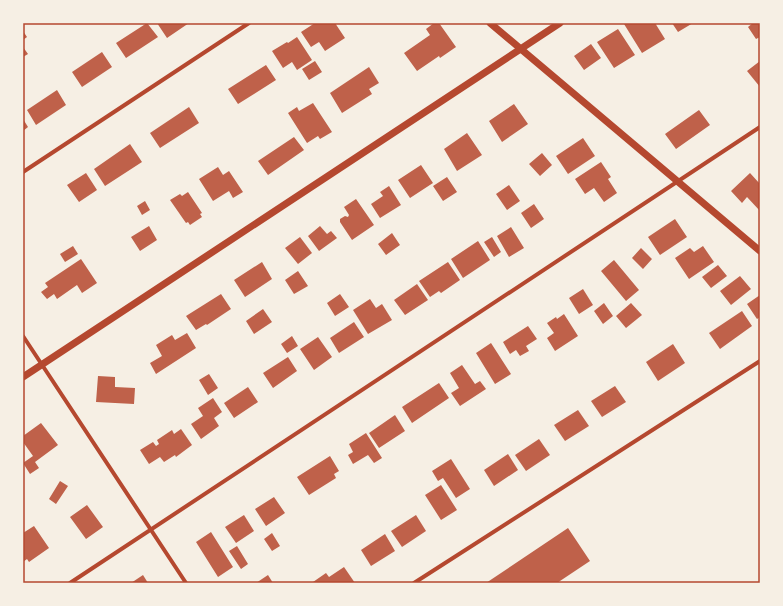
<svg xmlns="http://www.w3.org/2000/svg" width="783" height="606" viewBox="0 0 783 606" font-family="'Titillium Web',sans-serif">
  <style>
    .building { fill: #bf614a }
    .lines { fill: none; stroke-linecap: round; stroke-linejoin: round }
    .minor { stroke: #b5482f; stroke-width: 4 }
    .tertiary { stroke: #b5482f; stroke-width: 7 }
    .neatline { fill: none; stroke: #b5482f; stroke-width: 1.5 }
  </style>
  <rect width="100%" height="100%" fill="#f6efe4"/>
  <path class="building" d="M147 23 158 37 126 58 116 43Z
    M157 23H189L167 38Z
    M315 23H335L345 38 325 51 319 42 311 47 301 32Z
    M434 23H439L456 47 440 58 439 56 417 71 404 53 430 35 426 29Z
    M625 23H655L665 39 642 53 624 24Z
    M672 23H693L678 32Z
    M753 23H760V37L756 39 748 27Z
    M618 29 635 55 614 68 597 42Z
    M23 31 27 37 23 40Z
    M297 37 312 60 297 70 292 62 283 68 272 51 287 42 288 43Z
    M591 44 601 58 584 70 574 56Z
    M23 47 28 54 23 57Z
    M102 52 112 67 82 87 72 72Z
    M315 61 322 72 309 80 302 69Z
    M760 61V87L747 71Z
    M266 65 276 80 238 104 228 89Z
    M369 67 379 83 369 89 372 94 342 113 330 93Z
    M57 90 66 105 36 125 27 110Z
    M313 103 332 132 320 139 318 136 307 143 288 113 297 107 299 111Z
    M514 104 528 124 502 142 489 121Z
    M189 107 199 123 160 148 150 133Z
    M699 110 710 125 676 149 665 134Z
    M23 119 28 127 23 131Z
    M467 133 482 155 457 171 444 149Z
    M294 137 304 150 268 175 258 161Z
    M583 138 595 156 568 174 556 156Z
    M130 144 142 162 105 186 94 169Z
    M542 153 552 165 540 176 529 164Z
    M601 162 611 177 608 179 617 193 604 202 594 188 585 194 575 179Z
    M421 165 433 183 410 198 398 180Z
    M218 167 223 175 229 171 243 192 233 198 229 191 213 201 199 179Z
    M86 173 97 190 79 202 67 185Z
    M750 173 760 184V211L747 197 742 203 731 191Z
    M447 177 457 192 443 201 433 186Z
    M509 185 520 201 507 210 496 194Z
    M389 186 401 205 380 218 371 204 383 196 380 192Z
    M188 192 202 213 200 214 202 217 190 225 188 222 186 223 170 200 180 194 182 196Z
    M356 199 374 225 352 240 340 222V219L345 216 348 217 349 215 344 207Z
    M145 201 150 210 142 215 137 206Z
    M534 204 544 219 531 228 521 213Z
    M675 219 687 237 660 255 648 237Z
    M149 226 157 240 140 251 131 237Z
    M320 226 327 234 331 231 337 238 319 251 308 236Z
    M511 227 524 248 509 257 497 236Z
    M392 233 400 245 386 255 378 244Z
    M300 237 312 253 298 264 285 248Z
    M492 237 501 252 494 257 484 242Z
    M478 241 490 260 463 278 451 259Z
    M73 246 78 254 65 262 60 254Z
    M703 246 714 262 689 279 675 258 690 248 694 252Z
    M641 248 652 259 643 269 632 258Z
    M81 259 97 283 82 293 77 285 57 299 54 294 47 299 41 292 48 287 45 283Z
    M614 260 639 290 626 301 601 271Z
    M262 262 272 279 245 297 234 280Z
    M448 262 460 280 441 293 439 291 430 297 419 281Z
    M718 265 727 276 711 288 702 277Z
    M298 271 308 286 294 294 285 280Z
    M740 276 751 289 731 305 720 291Z
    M417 284 428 300 405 315 394 300Z
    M583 289 593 305 579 314 569 298Z
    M221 294 231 309 207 325 206 324 196 330 186 316Z
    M340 294 349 307 335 316 327 303Z
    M760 295V317L757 319 747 304Z
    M370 299 376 308 382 304 392 320 368 334 353 310Z
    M604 303 613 316 603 324 594 311Z
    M631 303 642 315 626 328 616 316Z
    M263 309 272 322 254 334 246 321Z
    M742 311 752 326 720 349 709 333Z
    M564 314 578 336 555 351 547 338 554 333 547 323 556 317 557 319Z
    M354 322 364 337 339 353 330 338Z
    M528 326 537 339 526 346 529 351 520 356 516 350 510 354 503 342Z
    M187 333 196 348 156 374 150 363 162 356 156 345 172 335 175 340Z
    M292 336 298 346 287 353 281 344Z
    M318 337 332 357 314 370 300 349Z
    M491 343 511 374 495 384 476 353Z
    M673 344 685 363 658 381 646 362Z
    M288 357 297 371 273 388 263 373Z
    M462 365 475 384 480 381 486 389 460 406 451 393 459 388 450 373Z
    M209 374 218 388 208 395 199 380Z
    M98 376 115 377V387L135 388 134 404 96 402Z
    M439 383 449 398 412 423 402 407Z
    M615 386 626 402 602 417 591 401Z
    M248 387 258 402 234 418 224 403Z
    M213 398 222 412 214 418 219 426 201 439 191 424 203 416 198 408Z
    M578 410 589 426 565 441 554 425Z
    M395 415 405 431 379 448 369 433Z
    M41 423 58 445 35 462 39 468 30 474 23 463 33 456 23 442V436Z
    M181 429 192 445 176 457 175 455 164 462 160 457 149 464 140 450 153 442 156 446 159 444 157 440 172 430 174 434Z
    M366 433 382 458 374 463 368 455 353 464 348 455 353 452 349 444Z
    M539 439 550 455 526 471 515 455Z
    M508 454 518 470 494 486 484 470Z
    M330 456 339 471 334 474 336 478 309 495 297 477Z
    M451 459 470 489 456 498 443 478 438 481 432 471Z
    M60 481 68 486 56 504 49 499Z
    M441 485 457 510 441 520 425 495Z
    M274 497 285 513 266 526 255 509Z
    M87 505 103 527 86 539 70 517Z
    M244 515 254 531 236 543 225 527Z
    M416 515 426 531 402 547 391 531Z
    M34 526 49 548 29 562 27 559 23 562V533Z
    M568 528 590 561 557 583H486Z
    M211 532 233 567 218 577 196 542Z
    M272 533 280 546 272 551 264 539Z
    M385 534 395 551 371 566 361 550Z
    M237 546 248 564 241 569 229 551Z
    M344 567 355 583H314L313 582 326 573 329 577Z
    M143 575 148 583H131Z
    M268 575 273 583H256Z"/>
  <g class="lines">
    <path class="minor" d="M23 172 249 23
      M23 336 186 583
      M70 583 760 127
      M414 583 760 361"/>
    <path class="tertiary" d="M490 23 760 251
      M23 377 560 23"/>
  </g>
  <rect width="783" height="606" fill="none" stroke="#f6efe4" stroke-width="48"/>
  <rect x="24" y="24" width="735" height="558" class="neatline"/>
</svg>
